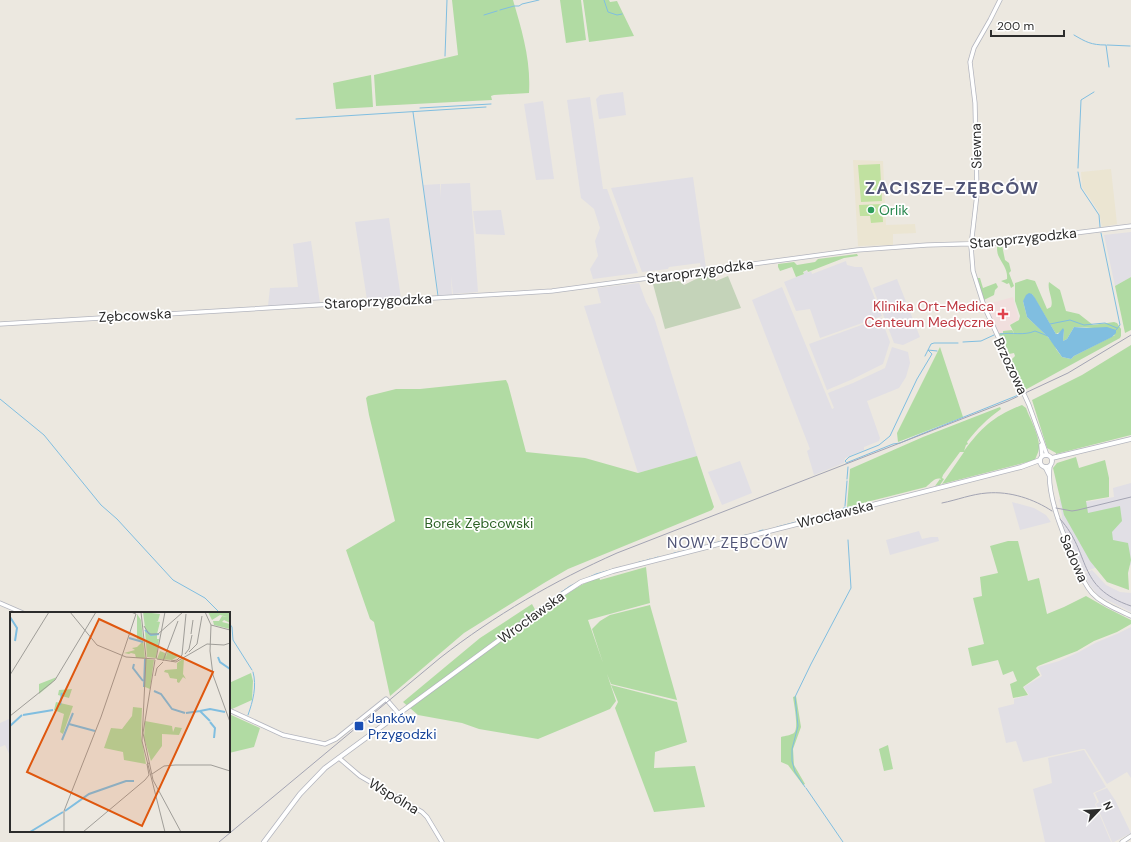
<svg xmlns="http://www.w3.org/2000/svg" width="1131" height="842" viewBox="0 0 1131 842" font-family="'DM Sans',sans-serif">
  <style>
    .industrial { fill: #e1dfe5 }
    .education { fill: #ebe5d2 }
    .medical { fill: #f1dfde }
    .green { fill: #b1dba3; fill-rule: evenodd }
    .cemetery { fill: #c4d3b9 }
    .pitch { fill: #c0e1a0 }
    .water { fill: #80bee0 }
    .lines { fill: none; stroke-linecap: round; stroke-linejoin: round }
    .stream { stroke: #80bee0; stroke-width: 1 }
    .tertiary-casing { stroke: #b3b5be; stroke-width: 5 }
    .secondary-casing { stroke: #b3b5be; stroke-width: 5.5 }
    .tertiary { stroke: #fff; stroke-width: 3.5 }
    .secondary { stroke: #fff; stroke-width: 4 }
    .rail { stroke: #a3a4b3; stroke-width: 1 }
    .leisure-dot { fill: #2e9e5b; stroke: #fff; stroke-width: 1.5 }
    .health-dot { fill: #e0444e; stroke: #fff; stroke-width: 1.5 }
    .transit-dot { fill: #1a4fb4; stroke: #fff; stroke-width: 1.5 }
    .labels { text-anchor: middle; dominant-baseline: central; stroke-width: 3.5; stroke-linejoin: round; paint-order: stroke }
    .street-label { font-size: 14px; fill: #2c2c2c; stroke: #fff }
    .leisure-label { font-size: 14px; fill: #27864d; stroke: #fff; text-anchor: start }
    .health-label { font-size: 14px; fill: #be3a42; stroke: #fff; text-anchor: end }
    .park-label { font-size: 14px; fill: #2b6124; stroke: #fff }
    .transit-label { font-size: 14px; fill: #164399; stroke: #fff; text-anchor: start }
    .neighbourhood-label { font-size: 15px; letter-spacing: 1px; fill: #515577; stroke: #fff }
    .district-label { font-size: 18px; font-weight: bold; letter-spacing: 1px; fill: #515577; stroke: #fff }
    .inset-river { fill: none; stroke: #80bee0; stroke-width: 2 }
    .inset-road { fill: none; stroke: #9f9d98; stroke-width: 1 }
    .view { fill: #df570e; fill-opacity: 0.15; stroke: #df570e; stroke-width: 2 }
    .inset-edge { fill: none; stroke: #2c2c2c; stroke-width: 2 }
  </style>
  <rect width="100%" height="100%" fill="#ece8e0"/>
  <path class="industrial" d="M623 92 626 115 599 119 596 99 600 95Z
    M590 97 603 189H607L638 273 593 279 590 269 598 256 595 241 600 228 594 209 581 198 567 100Z
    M543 101 554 179 536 180 524 104Z
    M693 177 706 268 701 269 700 263 669 267 668 269 642 272 611 188Z
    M470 183 478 292 453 294 451 276 452 296H439L423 185 440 184V197L441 184Z
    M501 210 505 235 476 234 473 211Z
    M389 218 401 298 367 300 355 222Z
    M1131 232V277L1115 286 1104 235Z
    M311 241 320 303 268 306 270 288 298 287 293 244Z
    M846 261 847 265 855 267H862L882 316 820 338 810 309 796 311 784 282 804 274V272L807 271 808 273 811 271 812 274Z
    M897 279 920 337 903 345 894 343 873 288Z
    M639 283 646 302 654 317 697 456 638 473 584 306 601 303 597 288Z
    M782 287 832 409 834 408 828 393 853 383 885 368 892 347 908 352 910 363 906 377 899 388 867 401 880 438 879 441 864 447V450L845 458 844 463 814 475 807 451 810 449 752 300Z
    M881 318 890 342 883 364 853 379 827 390 809 344Z
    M740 461 752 493 722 505 708 472Z
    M1131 483V565L1100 569 1097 567 1082 573 1061 525 1062 515 1059 499 1087 502 1114 497 1113 488Z
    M1012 502 1034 508 1046 515 1051 522 1020 530Z
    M919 531 922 539 931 537H938L939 541 890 555 886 540Z
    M1092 570 1106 585 1120 592 1131 593V612L1099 596 1089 584 1084 574Z
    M1131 627V778L1127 772 1107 784 1085 749H1082L1023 762 1016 741 1006 743 998 708 1014 704V699L1029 695 1024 687 1042 676 1038 667 1059 661 1079 652 1095 643 1119 633Z
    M11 718V758L5 745 0 747V723Z
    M1084 750 1106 787 1093 793 1097 802 1095 804 1111 842H1045L1033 789 1052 783 1048 758Z
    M1107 788 1115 800 1131 833 1114 842H1112L1096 804 1099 802 1095 793Z"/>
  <path class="education" d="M853 160 883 161 886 225 915 224 916 233 893 234V245L858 246Z
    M1111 169 1117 224 1102 227 1099 212 1082 187 1081 172Z"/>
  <path class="medical" d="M1013 297 1019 320 1009 325 1013 333H997L984 305Z"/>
  <path class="green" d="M452 0H513C522 31 531 60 529 93L494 95 491 96 492 100 376 106 374 75 458 55Z
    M560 0H581L586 40 566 43Z
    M583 0H609L610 2 617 1 634 36 589 42Z
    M371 75 373 107 336 109 333 83Z
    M1002 245 1005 260 1009 263 1011 271 1009 273 1014 286 1011 288 1009 283 1007 284 1001 281 1007 279C1008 269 1002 264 999 257 997 254 997 249 997 246Z
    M857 254 858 256 844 258 808 272 807 270 803 272 804 274 796 277 792 267 780 271 778 267V264L794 262 797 265 815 262 818 259Z
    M1131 277V330L1125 333 1115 286Z
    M977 278H980L983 288 996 283 998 287 995 290 994 295 984 300Z
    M1027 279 1035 281 1047 309 1051 307C1054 300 1047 290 1049 282L1060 290 1066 311 1079 314 1093 325 1114 322 1117 323 1121 329V336L1120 338 1025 390 1011 360 1015 356 1014 353 1009 354 999 333H1003V331L1012 330 1014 333 1010 325 1019 320 1020 316 1015 301V283ZM1032 294 1056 334 1064 330 1063 341 1067 339 1074 327 1094 328 1115 335 1074 356 1071 359 1062 357 1056 349 1055 345 1045 334 1027 317 1023 301Z
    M1131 345V435L1056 454V453L1047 448 1032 400 1082 375Z
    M940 347 963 417 898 442 897 433Z
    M506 380 508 384 526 452 585 458 638 473 697 456 714 507 712 510 568 569 544 583 464 633 390 696 374 622 370 619 346 550 395 521 369 415 366 398 368 396 396 389H420Z
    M1022 405 1026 408C1030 419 1040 436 1039 448 1039 452 1036 456 1035 460L942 484 964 452H960L943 475 942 478 944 479 940 485 935 486 940 479 941 480V479C935 477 931 483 926 487L847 507 850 469 923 437 1000 407 1001 409C986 420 978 428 967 442L968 444 966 445 964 451C982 427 994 416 1022 405Z
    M1076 457 1079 468 1105 460 1109 478V497L1086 501 1088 513 1120 506 1122 521 1112 532 1113 540 1128 543 1131 560 1128 573 1129 590 1107 582 1090 561 1064 515 1053 468 1057 463Z
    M1008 541H1018L1028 581 1039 578 1047 614 1064 607 1086 596 1107 608 1131 620V624L1117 632 1094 641 1077 651 1038 666 1036 668 1040 675 1023 687 1028 695 1013 698 1010 684 1017 681 1013 671 1003 675 998 660 972 666 968 648 984 644 973 598 982 596 980 577 998 573 990 546Z
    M646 567 650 603 588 620 603 663 592 629 600 621 610 615 650 605 677 700 611 684 607 674 616 701 610 709 538 739 479 729 462 723 418 715 403 702 480 638 532 604 538 615C557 601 577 585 599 577L600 580Z
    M251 673 253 681 252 700 232 709 229 707V683Z
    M611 685 677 702 687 742 655 752 654 768 695 766 705 807 654 812 615 708 618 702Z
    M796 696 801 727 793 749 794 765 805 784 803 785 788 765 781 762V737C785 736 791 735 794 733 799 729 794 704 793 697Z
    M229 714 260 728 254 747 229 753Z
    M888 745 893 769 884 771 879 749Z"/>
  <path class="cemetery" d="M713 276 716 281 728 276 741 308 665 329 653 284 679 281 684 285 698 278Z"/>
  <path class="pitch" d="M880 164 882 201 861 202 858 165Z
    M882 204 883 222 871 223 870 216H860L859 205Z"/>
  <path class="water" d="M1029 293 1032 294 1035 298 1056 334H1058L1063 328 1064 330 1063 341 1067 339 1074 327 1087 328 1107 327 1116 330V333L1112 337 1074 356 1071 359 1062 357 1048 337 1027 317 1023 301 1026 295Z"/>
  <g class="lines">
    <path class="stream" d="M604 0 608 12 617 15 622 14
      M500 10 514 6H519L522 4 539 0
      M484 15 497 11
      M1074 35C1086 42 1091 45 1106 45L1109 67
      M1107 45 1130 46
      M445 56 447 0
      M420 108 491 104
      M413 112 438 296
      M296 119 486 107
      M1078 168 1081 100 1094 92
      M1078 172 1081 188 1099 215 1100 227
      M1101 233 1120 325 1116 330
      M1050 324 1070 320 1084 325 1105 323 1117 328
      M1000 334C1012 332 1024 336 1035 331L1048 336
      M963 342 981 341 994 335
      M925 356 928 350 937 351
      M0 399 44 435 101 505 117 519 173 580 205 598 220 613
      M846 462 845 461 849 457 879 445 890 436 917 379 932 354 928 350 931 344 934 343H958
      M846 463 893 444 900 443 919 435 1021 394
      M847 479 848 467
      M845 506 847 481
      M777 527 841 510 845 507 846 508 856 506
      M759 531 763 530
      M750 534 755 533
      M742 536 746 535
      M718 542 723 541
      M710 544 715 543
      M701 546 705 545
      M683 551 687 550
      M674 553 679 552
      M665 556 669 555
      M652 559 658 557
      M647 560 650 559
      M639 562 644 561
      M527 616 570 586 596 574 621 567
      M229 623 232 627 233 640 252 670
      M248 715C253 701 257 686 253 672
      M805 787 795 772 792 761V749L798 726 795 697 811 664 851 588 848 540
      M806 788 843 842"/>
    <g class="tertiary-casing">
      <path id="tertiary" d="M1000 0 990 20 974 48 970 62 975 103 977 194 971 246 973 271 984 306 1029 405 1047 455
        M0 324 552 291 857 250 927 245 995 243 1131 226
        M1041 445 1042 456
        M1050 466C1046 494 1062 531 1073 557 1078 569 1083 583 1092 593 1102 604 1117 609 1131 616
        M1045 467 1049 475
        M0 603 23 613
        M229 710 283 735 325 744 336 739 386 699 399 714
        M339 758 360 776 422 812 427 817 442 842
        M1122 842 1131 836"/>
    </g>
    <g class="secondary-casing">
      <path id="secondary" d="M1040 461a6 6 0 1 1 12 0a6 6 0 1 1-12 0Z
        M1052 458 1131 439
        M264 842 300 794 325 768 555 599 581 582 613 571 1021 467 1040 460"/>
    </g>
    <use href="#tertiary" class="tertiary"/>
    <use href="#secondary" class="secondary"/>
    <path class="rail" d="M942 503C957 500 972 494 987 493 1010 491 1034 499 1052 511
      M1056 508 1072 511 1078 510 1131 497
      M1060 519C1092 554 1075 587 1131 606
      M219 842 440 658C495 615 554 581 617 553L1008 401 1068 373 1131 335"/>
  </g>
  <circle class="leisure-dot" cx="871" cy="210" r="4"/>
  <path class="health-dot" d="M1001 308h4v4h4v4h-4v4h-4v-4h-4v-4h4z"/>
  <rect class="transit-dot" x="354" y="721" width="10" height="10" rx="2"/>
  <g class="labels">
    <g class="street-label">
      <text transform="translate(976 146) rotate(-91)">Siewna</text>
      <text transform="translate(1023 238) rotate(-6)">Staroprzygodzka</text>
      <text transform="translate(700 271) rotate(-8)">Staroprzygodzka</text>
      <text transform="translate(378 301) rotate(-3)">Staroprzygodzka</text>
      <text transform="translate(135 315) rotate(-3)">Zębcowska</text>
      <text transform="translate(1011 366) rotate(65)">Brzozowa</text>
      <text transform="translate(835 514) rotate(-14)">Wrocławska</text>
      <text transform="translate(1074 558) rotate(66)">Sadowa</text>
      <text transform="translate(531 617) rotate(-36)">Wrocławska</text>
      <text transform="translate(394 796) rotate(31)">Wspólna</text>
    </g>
    <g class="leisure-label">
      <text x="879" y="210">Orlik</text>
    </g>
    <g class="health-label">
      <text x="994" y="306">Klinika Ort-Medica<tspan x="994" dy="16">Centeum Medyczne</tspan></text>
    </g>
    <g class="park-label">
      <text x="479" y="523">Borek Zębcowski</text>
    </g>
    <g class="transit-label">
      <text x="368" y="718">Janków<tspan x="368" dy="16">Przygodzki</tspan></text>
    </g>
    <g class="neighbourhood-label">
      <text x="728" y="543">NOWY ZĘBCÓW</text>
    </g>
    <g class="district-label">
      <text x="952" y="188">ZACISZE-ZĘBCÓW</text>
    </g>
  </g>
  <g transform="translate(10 612)">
    <rect width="220" height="220" fill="#ece8e0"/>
    <path d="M133 0 150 2 148 9H146L150 10 147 22 141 23H147V27H149L146 46 137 45 135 19 140 22 135 16ZM198 0H220V11L214 8 212 10 220 12V17L204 13 203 9H209L212 4 218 5 210 3 202 8ZM127 2 131 8 135 46H126L125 42 121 41 119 42 114 41 125 38 122 36 127 35 133 29 127 27ZM150 39 155 41 156 45 157 40 169 44 162 48 147 47ZM174 46 173 62 176 67 173 65 169 71 167 70V67L160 66 158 61 154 60 155 58 167 57V51ZM136 47 144 48 140 77 135 75ZM47 65 41 72 29 82V72ZM62 77 59 86 48 83 49 78ZM46 90 63 94 53 122 50 120 54 102 44 98ZM123 95 132 96 131 123 136 152 114 148 113 140 94 136 101 116 112 117 122 104ZM135 109 162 114 163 120 165 115 172 116 169 123 152 122V134L141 149 134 126Z" fill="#b1dba3"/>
    <path class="inset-river" d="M0 5 7 16 5 29M135 18 141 23 149 22M119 26 133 30M208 45 210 50 220 57M124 52 123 56 133 69M134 75 135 47M144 79 151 82 162 97 175 101M50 93 52 81M190 99 200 97 215 100M176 101 190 99 200 109M13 103 43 98M200 110 205 116 204 126M59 112 85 119M0 114 12 103M52 128 63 101M55 199 79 182 116 169H124M20 220 53 200"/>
    <path class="inset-road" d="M60 0 87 33 116 45 145 47M131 0 136 46 132 129 155 220M195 0 201 13M201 13 200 39 203 63 220 110M201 13 220 18M134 14 139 22H148L173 0M181 22 183 8M179 40 187 32 192 4M175 42 179 37 182 23M146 47 155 0M147 47 166 50 197 32 214 33 220 31M145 48 133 121 143 168 171 220M153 49 168 9M161 49 167 48 172 43 176 2M0 63 39 0M145 64 147 56 153 50M0 104 45 68 86 0M142 162 154 154 165 153H201L220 159M54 220V199L91 105 113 41 126 2 121 0M73 220 135 168 139 163 137 152 139 151"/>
    <path class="view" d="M89 7 203 60 132 214 17 160Z"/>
    <rect width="220" height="220" class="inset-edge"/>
  </g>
  <g transform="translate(1099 810) rotate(65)" stroke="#ffffff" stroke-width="3" paint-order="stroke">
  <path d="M0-3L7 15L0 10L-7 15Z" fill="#2c2c2c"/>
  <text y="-6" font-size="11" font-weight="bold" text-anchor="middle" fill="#2c2c2c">N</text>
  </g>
  <path d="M991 30v6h73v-6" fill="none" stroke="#2c2c2c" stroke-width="2"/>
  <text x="997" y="30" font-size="12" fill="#2c2c2c" stroke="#ffffff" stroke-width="3" paint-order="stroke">200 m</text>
</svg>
